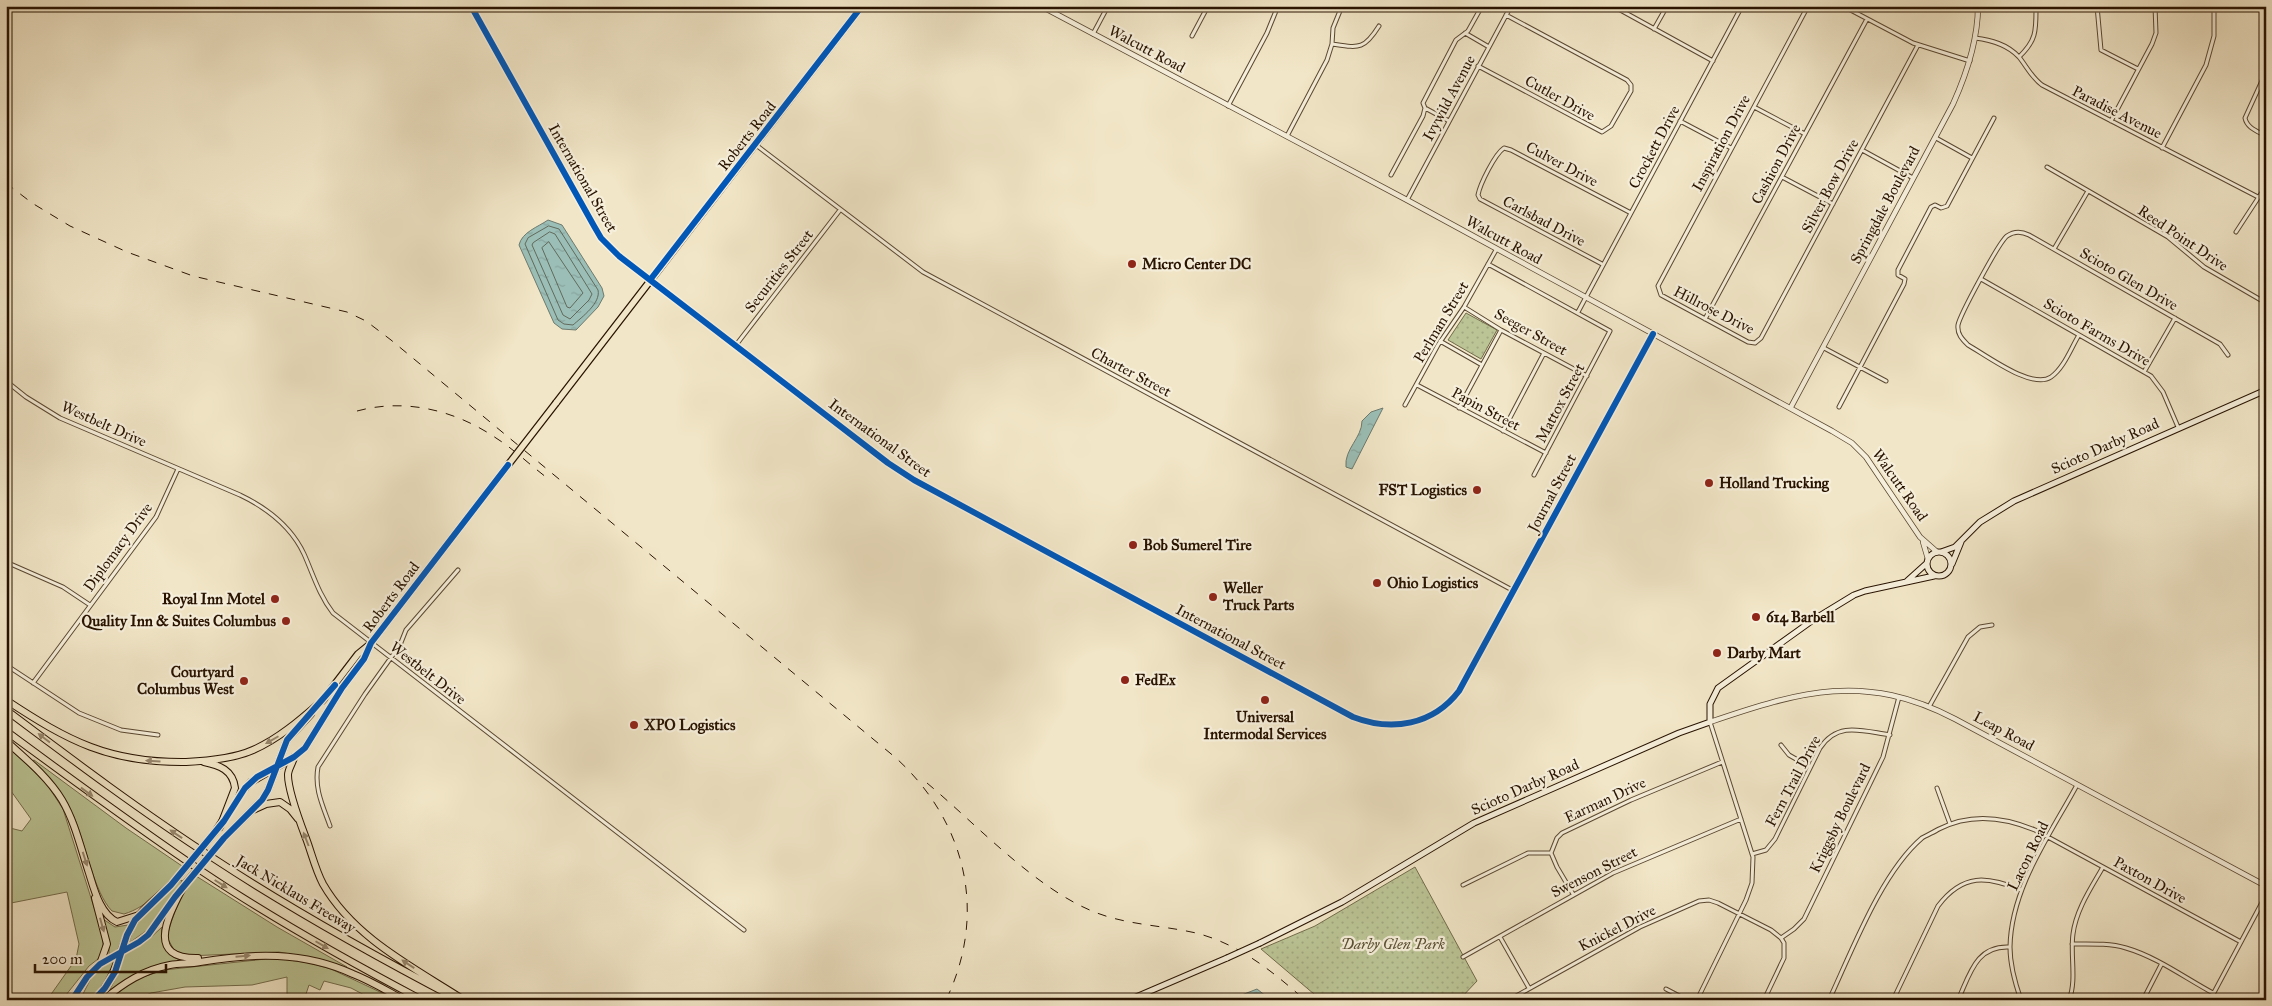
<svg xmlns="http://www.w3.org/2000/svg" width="2272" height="1006" viewBox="0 0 2272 1006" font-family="'IM FELL Great Primer',serif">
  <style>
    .grass { fill: #bbc495; stroke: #726c4b }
    .park { fill: url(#park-dots); stroke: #726c4b }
    .water { fill: url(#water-ripples); stroke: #6d7a6e }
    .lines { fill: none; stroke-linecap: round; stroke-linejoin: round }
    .shore { stroke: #62695c; stroke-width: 1 }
    .minor-casing { stroke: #5a4832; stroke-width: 5 }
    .tertiary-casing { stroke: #5a4832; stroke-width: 6 }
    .secondary-casing { stroke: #281301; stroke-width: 7 }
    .primary-casing { stroke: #281301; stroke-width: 8 }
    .motorway-casing { stroke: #281301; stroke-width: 8 }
    .minor { stroke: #f6efdb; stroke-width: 3 }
    .tertiary { stroke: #f6efdb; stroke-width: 4.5 }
    .secondary { stroke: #f6efdb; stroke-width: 5 }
    .primary { stroke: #f1e6c7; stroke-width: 5.5 }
    .motorway { stroke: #f1e6c7; stroke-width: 6 }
    .rail { stroke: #281301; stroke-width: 1; stroke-dasharray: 9 9; stroke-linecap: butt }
    .secondary-bridge-casing { stroke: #281301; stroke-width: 7; stroke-linecap: butt }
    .primary-bridge-casing { stroke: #281301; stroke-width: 8; stroke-linecap: butt }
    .secondary-bridge { stroke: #f6efdb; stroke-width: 5 }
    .primary-bridge { stroke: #f1e6c7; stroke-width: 5.5 }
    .cycleway-casing { stroke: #f6efdb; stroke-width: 9 }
    .cycleway { stroke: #0057b8; stroke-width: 6 }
    .oneway { fill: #97876e }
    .poi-dot { fill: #8f2418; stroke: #f6efdb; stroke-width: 2 }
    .labels { text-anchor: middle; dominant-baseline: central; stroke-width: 4.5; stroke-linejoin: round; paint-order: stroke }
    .street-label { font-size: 15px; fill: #281301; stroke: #f6efdb }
    .poi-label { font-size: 15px; font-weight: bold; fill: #281301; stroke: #f6efdb; text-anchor: start }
    .park-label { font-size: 15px; font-style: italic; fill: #5b5135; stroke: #f6efdb }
  </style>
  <defs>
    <pattern id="park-dots" width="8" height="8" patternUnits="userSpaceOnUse" patternTransform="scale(1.25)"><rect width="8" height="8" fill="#bbc495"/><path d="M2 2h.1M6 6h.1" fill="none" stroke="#a1a87f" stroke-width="1.8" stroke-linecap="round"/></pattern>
    <pattern id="water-ripples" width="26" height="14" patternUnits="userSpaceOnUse" patternTransform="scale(1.25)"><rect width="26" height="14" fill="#9bbfb7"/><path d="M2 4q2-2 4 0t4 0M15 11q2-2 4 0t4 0" fill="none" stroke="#86a39c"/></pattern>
  </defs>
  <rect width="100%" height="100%" fill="#f1e6c7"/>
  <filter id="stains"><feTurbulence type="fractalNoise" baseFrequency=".004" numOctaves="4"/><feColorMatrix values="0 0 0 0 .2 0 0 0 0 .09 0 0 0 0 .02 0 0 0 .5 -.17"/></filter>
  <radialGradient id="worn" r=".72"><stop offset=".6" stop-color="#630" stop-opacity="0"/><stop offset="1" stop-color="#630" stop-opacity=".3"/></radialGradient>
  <path class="grass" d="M6 745 46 783 63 809 103 936V951L98 959 89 966 62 1000H47L76 959 79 944 67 892 6 904V827L22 831 31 819 6 784Z
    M34 760 126 828 182 866C167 885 148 907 124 914L112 911C94 893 85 842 74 817 65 796 47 779 32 761Z
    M196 876 277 927 347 967 346 968 323 960 279 952 188 956 174 950 167 937C173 913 181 895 196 876Z
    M180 880 183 881 149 929 129 943C134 916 163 900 180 880Z
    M103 919 115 927 128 925 119 949 109 954V942Z
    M162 927C160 943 166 955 182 961 152 968 133 973 108 993L117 976 125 954 148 940Z
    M275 958 310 963 331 969 397 1000H374L351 988 324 981 320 990 309 985 305 997 287 1000V977L252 985 185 987 151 993 135 1000H107L137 979 164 970Z
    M115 959C110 975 102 989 89 1000H80L91 978 104 966Z"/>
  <path class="park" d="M1466 313 1497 330 1481 359 1448 340Z
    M1415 867 1477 981 1459 1000H1321L1261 949 1315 926Z"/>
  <path class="water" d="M548 220 562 225 602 288 604 296 598 307 576 330 562 329 554 323 519 245C522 232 538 227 548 220Z
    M1383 408 1352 469 1346 467C1344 449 1362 438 1362 421L1371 412Z
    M1257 989 1271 1000H1237L1234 998Z"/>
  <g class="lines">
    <path class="shore" d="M549 226 559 229 598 290C601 303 582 317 573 325L564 324 558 320 525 244 528 238Z
      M550 232 555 234 592 294 589 300 570 319 563 315 532 245 533 243Z
      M549 242 583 293 570 308 567 307 542 248Z"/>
    <g class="minor-casing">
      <path id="minor" d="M471 6 594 226 601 238 619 256 888 463 914 480 1353 717C1392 732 1433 725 1459 691L1653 334
        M1613 6 1713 61
        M1808 6 1658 286 1661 295 1748 342 1755 343 1761 338 1918 45
        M1843 6 1913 43 1970 61
        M2097 6 2101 50 2138 69
        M1654 29 1667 6
        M1465 33 1489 47
        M1093 34 1108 6
        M1192 36 1208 6
        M1975 38C1991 40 2007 44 2019 57 2027 67 2032 78 2042 85L2258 197
        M1332 44C1359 48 1364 50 1379 26
        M2019 57C2037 40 2036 30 2036 6
        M1478 66 1602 132 1611 126 1631 91V85L1627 80 1506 15
        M2266 72 2245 118C2247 128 2257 131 2266 136
        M1228 106 1267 33 1278 6
        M1754 107 1805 134
        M1449 121 1425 108 1423 103 1456 40 1468 31 1482 6
        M1680 121 1731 148
        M2111 121 2152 44 2156 33 2155 6
        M1287 136 1327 60 1332 44 1333 28 1342 6
        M1936 138 1972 158
        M756 145 923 272 1514 591
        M2162 148 2206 65 2214 36V6
        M1862 150 1913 178
        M2047 167 2168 237 2204 267 2266 303
        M1391 175 1423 116 1425 108
        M1782 177 1833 204
        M1407 200 1511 6
        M2236 232 2266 186
        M2054 249 2088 191
        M1488 264 1610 331 1534 475
        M1602 264 1480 199 1478 195C1480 184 1495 154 1504 148L1511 150 1631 213
        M1981 279 2151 376 2163 392 2178 427
        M1464 307 1501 330 1587 376
        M1578 312 1742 6
        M1705 319 1867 19
        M2079 335C2071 348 2064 368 2051 377 2032 390 1986 355 1968 345 1962 339 1957 334 1958 325 1960 315 1999 242 2007 236 2014 231 2021 231 2029 235L2220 344 2228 355
        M1440 341 1482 365
        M736 345 840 210
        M1824 348 1886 381
        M2144 372 2175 318
        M6 381 26 397 60 418 240 495C267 508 291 526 304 554 313 574 319 595 333 613L744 930
        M1417 385 1546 453
        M1405 405 1438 345 1464 307 1496 250
        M1839 407 1904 284 1905 279 1898 275V270L1931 207 1935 205 1941 208 1947 206 1994 118
        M1459 408 1501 330
        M1503 431 1544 353
        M6 562 63 587 90 605
        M6 665 79 713 121 730 158 735
        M33 683 156 517 178 469
        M1930 705 1968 637 1980 627 1992 625
        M1781 745 1789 755 1810 767
        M1937 788 1950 824
        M330 826C323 806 314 789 318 767L365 694 400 645 406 630 458 570
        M1752 854 1766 850 1775 839 1820 748C1838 721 1862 731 1890 735
        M2261 883 2266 874
        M1463 885 1528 853H1551
        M1573 894 1557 867 1551 853 1557 838 1562 833 1631 800 1722 762
        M1500 937 1529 988
        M1781 938 1794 929 1804 919 1883 757 1899 697
        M2072 944C2090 944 2109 943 2126 948 2157 957 2185 978 2213 993
        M1463 957 1613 873 1741 819
        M1666 989 1687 1000
        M1509 1000 1640 927 1699 901 1709 900 1718 903 1771 930 1781 938 1784 943V958L1764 1000
        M1697 1000 1746 900 1752 883 1753 857 1710 722
        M1829 1000C1852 951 1881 873 1922 838 1927 835 1934 832 1939 829 1970 813 2004 817 2035 830L2241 942
        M1893 1000 1938 906C1963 873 1987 876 2021 890
        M1958 1000C1970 974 1976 945 2010 947
        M2021 1000C2015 983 2010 965 2010 947 2011 888 2050 835 2077 785
        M2069 1000C2077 980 2070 955 2073 934 2076 910 2091 888 2103 867
        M2143 1000 2161 965
        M2210 1000 2266 895"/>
    </g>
    <g class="tertiary-casing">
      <path id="tertiary" d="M1041 6 1407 200 1832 431 1852 443 1866 457 1920 537 1937 552
        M1791 407 1953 104C1967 73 1978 40 1978 6
        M1923 542 1928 559
        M1710 722C1801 691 1865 672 1955 719L2266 886"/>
    </g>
    <g class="secondary-casing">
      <path id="secondary" d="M1927 564a12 12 0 1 1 24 0a12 12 0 1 1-24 0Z
        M1941 552 1955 547 1980 522 2014 501 2266 390
        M1952 564 1961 542
        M1907 581 1927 563
        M1260 943 1342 902 1474 823 1679 733 1710 722V704L1718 688 1813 620 1854 595 1865 591 1934 576
        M6 996 7 1000
        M1129 1000 1227 958"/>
    </g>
    <g class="primary-casing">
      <path id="primary" d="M556 403 862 6
        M322 701 358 654 369 645
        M215 832 241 793 251 782 294 757 305 748 342 688 364 659 371 643 508 465
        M224 838 262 800 268 790 287 740 311 714
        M72 1000 87 977 100 964 139 942 148 935 178 893
        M94 1000C118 978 118 948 134 922 144 905 164 894 177 878"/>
    </g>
    <g class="motorway-casing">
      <path id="motorway" d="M6 700C68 741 109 763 186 762 207 761 233 759 253 750 280 738 301 719 324 699
        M6 710C74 761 142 812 213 858 292 910 375 956 459 1000
        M6 731C71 779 136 827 203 872 273 919 348 961 422 1000
        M6 741C26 759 48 777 62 800 75 822 81 849 89 873 94 889 100 914 117 922L139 915
        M294 757C293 763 288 769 288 775 288 792 301 825 307 841 312 855 316 871 323 884 354 938 413 967 464 1000
        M204 762C219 765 233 770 235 788L220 827
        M255 809 266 804 280 802 290 809 298 819
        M184 885C170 913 143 959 198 958
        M95 898 107 944 100 964
        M103 1000C124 983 143 970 170 965 180 963 190 964 200 962 253 953 303 951 353 974 371 981 387 991 404 1000"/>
    </g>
    <use href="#minor" class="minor"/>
    <use href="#tertiary" class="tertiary"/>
    <use href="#secondary" class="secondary"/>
    <use href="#primary" class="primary"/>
    <use href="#motorway" class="motorway"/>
    <path class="rail" d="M6 183 32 203 70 226 127 252 193 276 347 312 366 321 391 340 896 758C966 822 988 913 946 1000
      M357 411C405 398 455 410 496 438 515 450 532 467 550 480
      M927 783C976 824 1034 887 1092 911 1125 925 1161 925 1196 933 1239 944 1272 971 1305 1000"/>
    <g class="secondary-bridge-casing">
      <path id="secondary-bridge" d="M1227 958 1260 943"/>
    </g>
    <g class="primary-bridge-casing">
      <path id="primary-bridge" d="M508 465 556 403
        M177 878 215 832
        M184 885 224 838"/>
    </g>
    <use href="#secondary-bridge" class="secondary-bridge"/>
    <use href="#primary-bridge" class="primary-bridge"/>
    <g class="cycleway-casing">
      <path id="cycleway" d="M471 6 594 226 601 238 619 256 888 463 914 480 1353 717C1392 732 1433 725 1459 691L1653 334
        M650 280 862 6
        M72 1000 87 977 100 964 139 942 148 935 175 897 224 838 262 800 268 790 287 740 335 685
        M94 1000 105 988 115 972 127 935 135 920 171 885 224 821 245 788 257 777 294 757 305 748 342 688 364 659 371 643 508 465"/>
    </g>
    <use href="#cycleway" class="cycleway"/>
  </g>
  <defs><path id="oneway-solid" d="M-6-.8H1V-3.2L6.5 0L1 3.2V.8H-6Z" transform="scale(1.25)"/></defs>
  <g class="oneway">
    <use href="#oneway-solid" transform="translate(44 738) rotate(-143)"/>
    <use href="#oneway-solid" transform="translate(272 740) rotate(150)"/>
    <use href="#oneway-solid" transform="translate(153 761) rotate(-177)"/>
    <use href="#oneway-solid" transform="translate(87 792) rotate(36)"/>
    <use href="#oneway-solid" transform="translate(176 834) rotate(-146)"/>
    <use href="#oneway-solid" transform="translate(306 839) rotate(-111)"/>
    <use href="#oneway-solid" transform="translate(85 859) rotate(72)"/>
    <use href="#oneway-solid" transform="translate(221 884) rotate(32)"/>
    <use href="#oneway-solid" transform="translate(102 925) rotate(74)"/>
    <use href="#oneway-solid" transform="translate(322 945) rotate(30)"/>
    <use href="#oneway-solid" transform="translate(243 956) rotate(-5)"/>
    <use href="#oneway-solid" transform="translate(408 964) rotate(-147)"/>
  </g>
  <g class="poi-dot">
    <circle cx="1132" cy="264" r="5"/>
    <circle cx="1709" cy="483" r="5"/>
    <circle cx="1477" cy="490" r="5"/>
    <circle cx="1133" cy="545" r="5"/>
    <circle cx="1377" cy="583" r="5"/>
    <circle cx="1213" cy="597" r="5"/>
    <circle cx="275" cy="599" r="5"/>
    <circle cx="1756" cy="617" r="5"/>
    <circle cx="286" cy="621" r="5"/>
    <circle cx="1717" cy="653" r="5"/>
    <circle cx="1125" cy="680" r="5"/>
    <circle cx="244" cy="681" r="5"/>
    <circle cx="1265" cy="700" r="5"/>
    <circle cx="634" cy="725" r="5"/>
  </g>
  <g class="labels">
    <g class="street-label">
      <text transform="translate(1147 49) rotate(28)">Walcutt Road</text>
      <text transform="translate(1449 98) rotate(-62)">Ivywild Avenue</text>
      <text transform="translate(1560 98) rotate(29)">Cutler Drive</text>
      <text transform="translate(2117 112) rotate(27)">Paradise Avenue</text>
      <text transform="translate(747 136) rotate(-52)">Roberts Road</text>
      <text transform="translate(1721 143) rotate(-62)">Inspiration Drive</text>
      <text transform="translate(1654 147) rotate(-62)">Crockett Drive</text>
      <text transform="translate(1562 164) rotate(28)">Culver Drive</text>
      <text transform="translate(1776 164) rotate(-62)">Cashion Drive</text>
      <text transform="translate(583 178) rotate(60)">International Street</text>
      <text transform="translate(1830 186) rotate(-62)">Silver Bow Drive</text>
      <text transform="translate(1885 205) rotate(-62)">Springdale Boulevard</text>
      <text transform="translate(1544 221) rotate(28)">Carlsbad Drive</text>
      <text transform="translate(2183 238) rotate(34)">Reed Point Drive</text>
      <text transform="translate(1504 240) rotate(29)">Walcutt Road</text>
      <text transform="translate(779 271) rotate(-52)">Securities Street</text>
      <text transform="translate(2129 279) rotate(30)">Scioto Glen Drive</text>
      <text transform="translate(1714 310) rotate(27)">Hillrose Drive</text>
      <text transform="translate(1441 322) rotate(-59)">Perlman Street</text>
      <text transform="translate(1531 332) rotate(29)">Seeger Street</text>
      <text transform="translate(2097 332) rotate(30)">Scioto Farms Drive</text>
      <text transform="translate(1131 372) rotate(28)">Charter Street</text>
      <text transform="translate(1560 403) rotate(-62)">Mattox Street</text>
      <text transform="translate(1486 409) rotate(28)">Papin Street</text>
      <text transform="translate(104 424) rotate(24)">Westbelt Drive</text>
      <text transform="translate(880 438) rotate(36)">International Street</text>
      <text transform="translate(2105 446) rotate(-24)">Scioto Darby Road</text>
      <text transform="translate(1900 485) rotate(55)">Walcutt Road</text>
      <text transform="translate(1552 493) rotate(-62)">Journal Street</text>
      <text transform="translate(118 547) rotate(-54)">Diplomacy Drive</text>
      <text transform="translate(391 597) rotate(-53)">Roberts Road</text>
      <text transform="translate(1231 637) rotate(28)">International Street</text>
      <text transform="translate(428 673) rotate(38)">Westbelt Drive</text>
      <text transform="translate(2004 731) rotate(28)">Leap Road</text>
      <text transform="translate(1793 781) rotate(-62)">Fern Trail Drive</text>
      <text transform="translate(1525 787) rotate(-24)">Scioto Darby Road</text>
      <text transform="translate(1605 800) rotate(-25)">Earman Drive</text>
      <text transform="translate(1840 818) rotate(-64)">Kriggsby Boulevard</text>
      <text transform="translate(2028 856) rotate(-64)">Lacon Road</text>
      <text transform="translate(1594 872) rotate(-27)">Swenson Street</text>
      <text transform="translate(2150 880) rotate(29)">Paxton Drive</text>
      <text transform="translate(296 894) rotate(31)">Jack Nicklaus Freeway</text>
      <text transform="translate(1617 928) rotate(-27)">Knickel Drive</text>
    </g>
    <g class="poi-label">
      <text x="1142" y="264">Micro Center DC</text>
      <text x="1719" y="483">Holland Trucking</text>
      <text x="1467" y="490" text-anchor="end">FST Logistics</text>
      <text x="1143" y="545">Bob Sumerel Tire</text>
      <text x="1387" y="583">Ohio Logistics</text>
      <text x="1223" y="588">Weller<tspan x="1223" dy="17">Truck Parts</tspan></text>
      <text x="265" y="599" text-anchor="end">Royal Inn Motel</text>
      <text x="1766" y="617">614 Barbell</text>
      <text x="276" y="621" text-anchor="end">Quality Inn &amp; Suites Columbus</text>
      <text x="1727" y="653">Darby Mart</text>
      <text x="234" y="672" text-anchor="end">Courtyard<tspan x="234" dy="17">Columbus West</tspan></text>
      <text x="1135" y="680">FedEx</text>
      <text x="1265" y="717" text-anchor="middle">Universal<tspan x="1265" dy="17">Intermodal Services</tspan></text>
      <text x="644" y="725">XPO Logistics</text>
    </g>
    <g class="park-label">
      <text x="1393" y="944">Darby Glen Park</text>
    </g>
  </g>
  <rect width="2272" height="1006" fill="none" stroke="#f1e6c7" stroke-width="25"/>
  <rect x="8" y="8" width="2257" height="991" fill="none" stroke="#281301" stroke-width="2.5"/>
  <rect x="12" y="12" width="2247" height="981" fill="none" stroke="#281301"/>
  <path d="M35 964v8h131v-8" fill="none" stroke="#281301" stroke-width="2.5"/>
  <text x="42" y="964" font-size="15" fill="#281301" stroke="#f6efdb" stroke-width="4" paint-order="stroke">200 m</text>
  <rect width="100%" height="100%" filter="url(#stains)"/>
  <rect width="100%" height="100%" fill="url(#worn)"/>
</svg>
